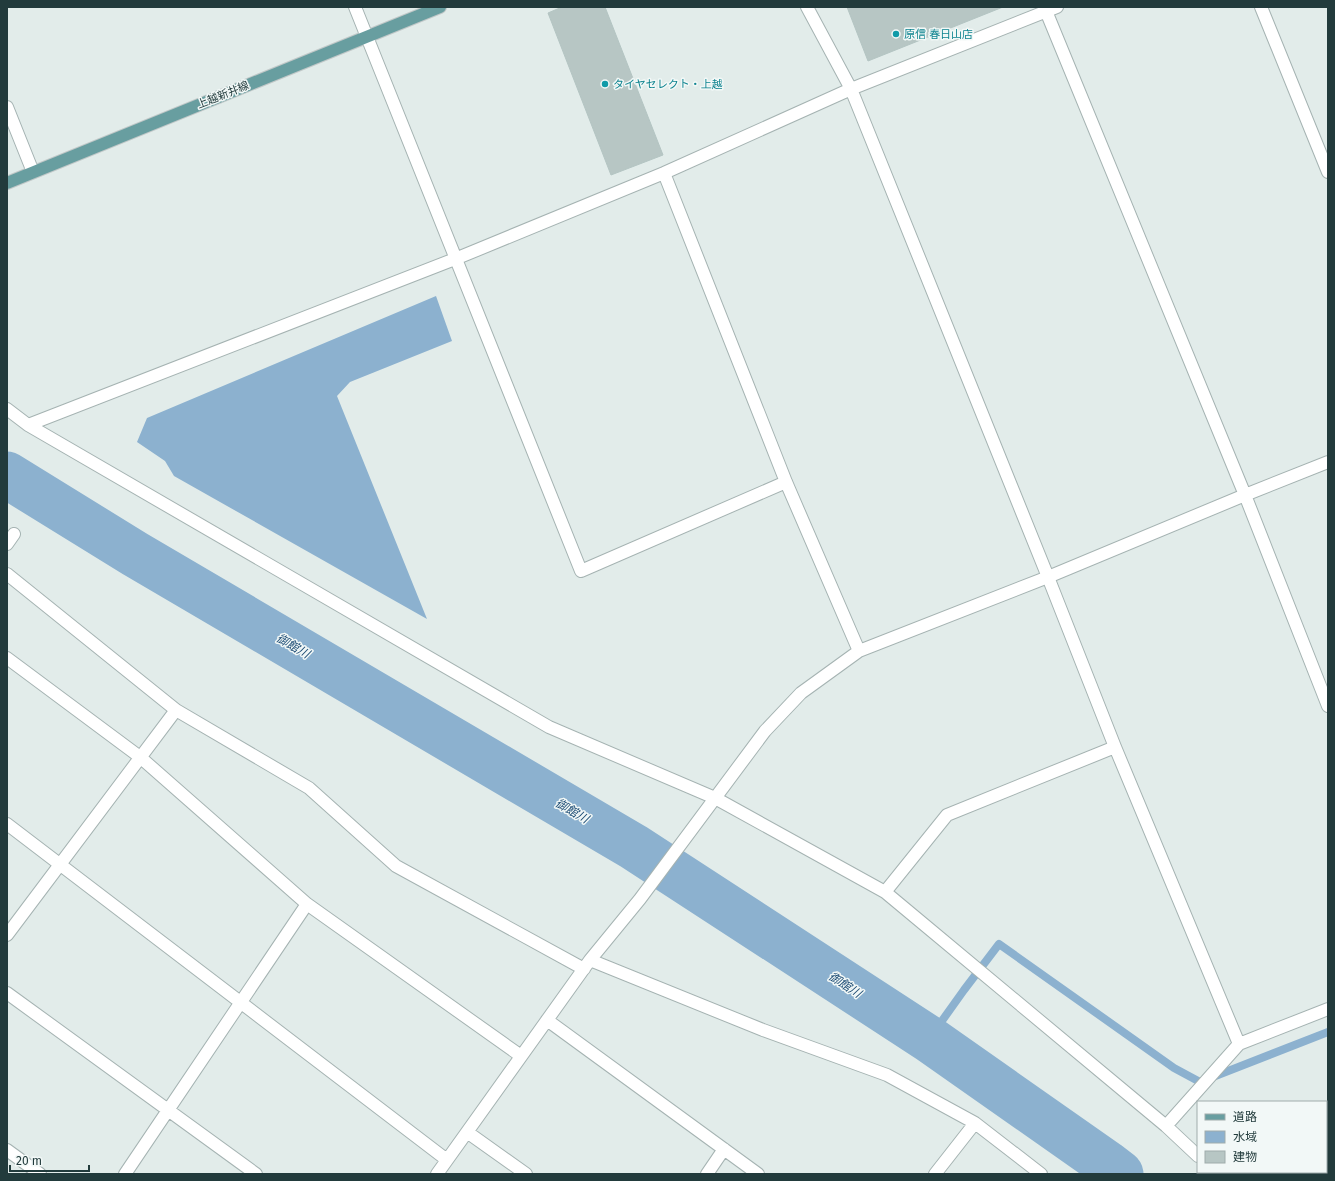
<svg xmlns="http://www.w3.org/2000/svg" width="1335" height="1181" viewBox="0 0 1335 1181" font-family="'Fira Sans','Noto Sans JP',sans-serif">
  <style>
    .water { fill: #8cb1cf }
    .lines { fill: none; stroke-linecap: round; stroke-linejoin: round }
    .stream { stroke: #8cb1cf; stroke-width: 8 }
    .river { stroke: #8cb1cf; stroke-width: 47 }
    .building { fill: #b7c6c4; stroke: #b4c5c3 }
    .minor-casing { stroke: #a5b3b2; stroke-width: 14 }
    .major-casing { stroke: #c1c8c8; stroke-width: 14 }
    .minor { stroke: #fff; stroke-width: 12 }
    .major { stroke: #689ea0; stroke-width: 12 }
    .culture-dot { fill: #0f9aa8; stroke: #f2f8f7; stroke-width: 1.5 }
    .labels { text-anchor: middle; dominant-baseline: central; stroke-width: 3; stroke-linejoin: round; paint-order: stroke }
    .culture-label { font-size: 11px; fill: #0d838f; stroke: #f2f8f7; text-anchor: start }
    .street-label { font-size: 11px; fill: #223b3c; stroke: #f2f8f7 }
    .water-label { font-size: 12px; font-style: italic; fill: #1f4e76; stroke: #f2f8f7 }
  </style>
  <rect width="100%" height="100%" fill="#e2ecea"/>
  <path class="water" d="M436 296 452 341 350 382 337 396 427 619 174 476 165 461 137 442 147 418Z"/>
  <g class="lines">
    <path class="stream" d="M929 1039 964 990 999 944 1174 1068 1200 1082 1328 1032"/>
    <path class="river" d="M7 475 135 554 634 847 929 1039 1107 1164 1120 1174"/>
  </g>
  <path class="building" d="M562 7H605L663 155 611 175 548 13Z
    M847 7H1003L868 61Z"/>
  <g class="lines">
    <g class="minor-casing">
      <path id="minor" d="M355 7 581 571 786 482
        M807 7 851 89 1048 577 1115 747 1239 1044
        M1261 7 1328 172
        M1046 11 1245 495 1328 706
        M7 107 33 172
        M664 173 786 482 859 651
        M7 409 28 425 549 727 715 798 885 892 1166 1126 1198 1156
        M28 425 455 259 664 173 851 89 1057 7
        M7 544 14 534
        M7 574 176 710 309 788 396 866 584 969
        M7 658 140 757 307 904 521 1056
        M7 824 447 1160
        M885 892 947 815 1115 747
        M7 935 176 710
        M590 960 763 1030 887 1075 975 1123 1041 1174
        M7 993 256 1174
        M547 1020 758 1174
        M1166 1126 1239 1044 1328 1009
        M467 1132 526 1174
        M7 1150 40 1174
        M1215 1172 1217 1174
        M125 1174 307 904
        M437 1174 590 960 640 899 765 731 801 693 859 651 1048 577 1245 495 1328 462
        M707 1174 724 1149
        M935 1174 975 1123"/>
    </g>
    <g class="major-casing">
      <path id="major" d="M7 183 440 7"/>
    </g>
    <use href="#minor" class="minor"/>
    <use href="#major" class="major"/>
  </g>
  <g class="culture-dot">
    <circle cx="896" cy="34" r="4"/>
    <circle cx="605" cy="84" r="4"/>
  </g>
  <g class="labels">
    <g class="culture-label">
      <text x="904" y="34">原信 春日山店</text>
      <text x="613" y="84">タイヤセレクト・上越</text>
    </g>
    <g class="street-label">
      <text transform="translate(223 95) rotate(-22)">上越新井線</text>
    </g>
    <g class="water-label">
      <text transform="translate(293 646) rotate(30)">御館川</text>
      <text transform="translate(572 811) rotate(30)">御館川</text>
      <text transform="translate(845 985) rotate(33)">御館川</text>
    </g>
  </g>
  <rect width="1335" height="1181" fill="none" stroke="#223b3c" stroke-width="16"/>
  <rect x="1197" y="1101" width="130" height="72" fill="#f2f8f7" stroke="#9facac"/>
  <rect x="1205" y="1114" width="20" height="6" fill="#689ea0" stroke="#9facac"/>
  <text x="1233" y="1121" font-size="12" fill="#223b3c">道路</text>
  <rect x="1205" y="1131" width="20" height="12" fill="#8cb1cf" stroke="#9facac"/>
  <text x="1233" y="1141" font-size="12" fill="#223b3c">水域</text>
  <rect x="1205" y="1151" width="20" height="12" fill="#b7c6c4" stroke="#9facac"/>
  <text x="1233" y="1161" font-size="12" fill="#223b3c">建物</text>
  <path d="M10 1165v6h79v-6" fill="none" stroke="#223b3c" stroke-width="2"/>
  <text x="16" y="1165" font-size="12" fill="#223b3c" stroke="#f2f8f7" stroke-width="3" paint-order="stroke">20 m</text>
</svg>
